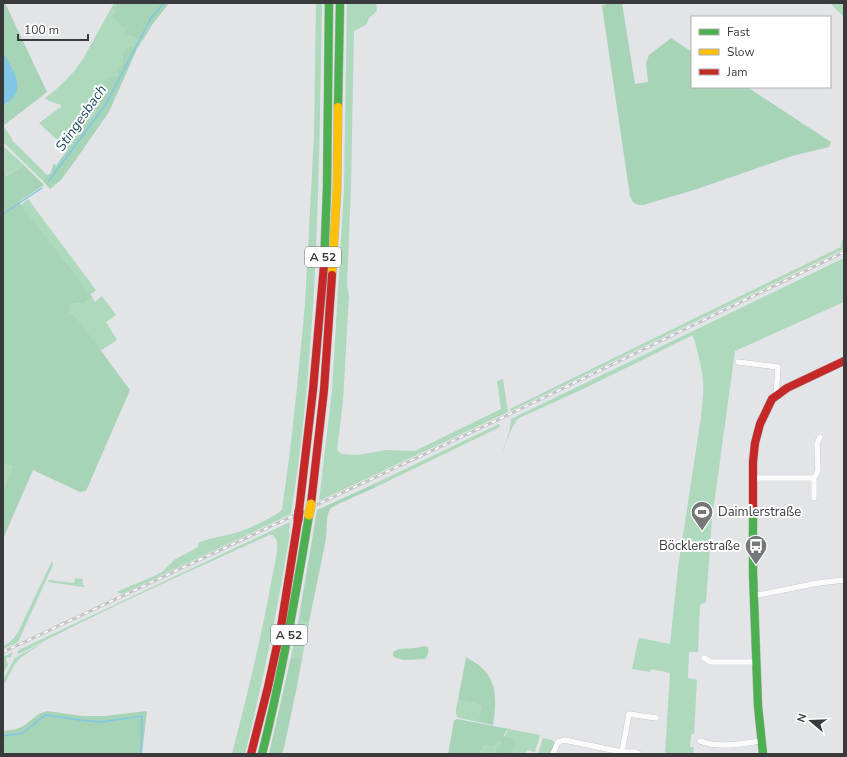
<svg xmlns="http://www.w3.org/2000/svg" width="847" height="757" viewBox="0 0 847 757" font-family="'Nunito Sans',sans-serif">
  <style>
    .green { fill: #aed9bd }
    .forest { fill: #a7d3b7 }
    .water { fill: #7fc7e4 }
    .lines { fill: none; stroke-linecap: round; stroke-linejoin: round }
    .stream { stroke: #7fc7e4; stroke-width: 1.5 }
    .street-casing { stroke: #b4b5b7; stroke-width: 6 }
    .fast-casing { stroke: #b4b5b7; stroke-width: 9 }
    .slow-casing { stroke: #b4b5b7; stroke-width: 9 }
    .jam-casing { stroke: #b4b5b7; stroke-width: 9 }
    .street { stroke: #fbfbfb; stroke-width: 5.5 }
    .fast { stroke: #4caf50; stroke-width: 8 }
    .slow { stroke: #ffc107; stroke-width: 8 }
    .jam { stroke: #c62828; stroke-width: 8 }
    .rail-casing { stroke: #c3c4c4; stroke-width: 3 }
    .rail { stroke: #fff; stroke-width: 1.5; stroke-dasharray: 4.5; stroke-linecap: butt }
    .slow-bridge-casing { stroke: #b4b5b7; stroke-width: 10; stroke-linecap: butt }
    .jam-bridge-casing { stroke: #b4b5b7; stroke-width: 10; stroke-linecap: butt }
    .slow-bridge { stroke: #ffc107; stroke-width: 9 }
    .jam-bridge { stroke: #c62828; stroke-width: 9 }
    .labels { text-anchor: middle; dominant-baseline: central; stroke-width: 4; stroke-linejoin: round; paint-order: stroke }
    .shield { fill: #fff; stroke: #747576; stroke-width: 1 }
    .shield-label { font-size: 12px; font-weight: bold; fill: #383a3c }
    .poi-label { font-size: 13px; fill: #383a3c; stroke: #fff; text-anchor: start }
    .water-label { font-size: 14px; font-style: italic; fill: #204c5d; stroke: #fff }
  </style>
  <rect width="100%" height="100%" fill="#e2e4e7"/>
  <path class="green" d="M114 3H123V4H120L113 13 119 24 125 29V34L143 40 137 49 134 47 123 59V66L116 68V71L118 75 117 77 101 88 94 116 87 120 73 132 75 139 68 150 39 123 61 107V105L49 101 45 98C60 87 73 74 83 59Z
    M316 3H322C319 174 318 345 291 514L122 594 116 592 152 577 162 572 174 560 198 547V543C209 538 220 537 231 534 245 531 271 519 282 510L290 451 297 387 305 304 314 135Z
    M347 3H376L377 11 369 18 366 25 354 31 351 187 347 285 349 296 343 401 337 450 341 454 358 455 386 450 415 451 501 409 497 381 503 379 508 412 319 501 332 391 344 189Z
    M830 3H844V17Z
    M5 128 11 137 12 140 47 175 43 181 3 142V129Z
    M3 146 24 165 5 176 3 173Z
    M28 199 96 290 90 295 21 205Z
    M842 240H844V249L511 411 510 409 685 323 841 247Z
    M844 258V302L735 351 712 519 706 602 700 605 698 652H689L688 678 697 680 694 734H691L690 747H694L693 754H665L670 673 651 669 650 672 632 669 638 641 640 638 670 644 678 568 701 417C702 405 704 393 703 382 702 366 697 350 693 335L581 390 519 418C510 427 507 442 502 454L510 429 511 419Z
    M102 296 116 315 106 322 117 340 100 351 76 317 69 312 68 305 72 304 84 303 92 297 95 302Z
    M499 424 500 427 374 488V484Z
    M3 464 13 466 3 490Z
    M290 522 289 533H290C278 608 263 681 245 754H232C246 699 260 644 270 588 272 575 278 556 277 543 277 539 275 538 273 535H269C186 573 102 610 21 653L18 654 17 653 19 650Z
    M52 561 53 565 18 642 3 649V646C11 642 15 638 19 630Z
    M75 578 83 579 82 584 84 585V587L48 582 49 580 74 583Z
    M299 617 302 621 306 623 309 622 302 659 291 657Z
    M44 642 20 658 15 664 3 686V680L15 658Z
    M13 652 11 657 10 658 9 657 6 658V660L8 664 3 674V657Z
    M458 700 481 705 478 722 459 718C453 714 457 706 458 700Z
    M509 729 540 735 535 752 527 750 525 754H519L518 752 510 754C507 745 501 737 509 729Z
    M543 738 552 740 555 744 552 754H538Z
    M497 742 502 743 503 746 496 748 495 754H479L484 745Z"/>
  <path class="forest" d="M3 3H5L47 92 3 126V106L8 103 5 56 3 55Z
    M123 3H158L160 4 161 3H169L152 25 143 40 124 34 125 29 119 24 113 16 115 10 117 7V4Z
    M609 3H622L635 84 648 82 646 63 649 55 671 38 692 52V87H747L831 142 829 147 792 156 697 189 643 205C635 205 633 203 630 196L602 6Z
    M132 46 137 49 109 112 72 165 61 180 50 189 43 181 47 175C52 175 52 168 53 164H55L56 166 75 139 73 132 75 127 94 116C97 106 100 85 108 79 110 76 114 77 117 77L118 75 116 71V68L123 65C122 58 123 52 128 47Z
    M24 165 44 185 19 202 92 297 84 303 72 304 69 305V312L76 317 130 390 86 491 80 492 33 470 3 539V490L13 466 3 464V173L6 176Z
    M374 484V488L338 504 331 508 329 511 327 518 326 539 309 622 307 623 302 621 299 617 317 510Z
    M424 646 428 647C429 651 428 656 425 659L403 660 394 657 393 655V652L399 649 416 648Z
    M291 657 302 659 297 686 284 748 282 754H269Z
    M466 657C472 661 479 664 484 670 498 684 496 707 493 725L478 722 481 705 458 700Z
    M47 711 82 716H105L147 711 142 754H3V731C10 730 19 729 25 725 33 719 36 714 47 711Z
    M457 719 509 729 505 732 504 736 514 739V744L510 753 518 752 519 754H495L496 748 502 746V743L497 742 493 745H484L479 754H448L454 721Z"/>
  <path class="water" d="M3 55H5C15 76 28 90 3 106Z"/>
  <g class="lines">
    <path class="stream" d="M48 182 106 104 151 18 164 3
      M3 214 42 188
      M3 736 23 733 45 715 80 720 101 722 142 716 141 754"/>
    <g class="street-casing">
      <path id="street" d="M738 362 778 367 776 396
        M753 478H814L816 475 818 470 817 444 820 437
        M814 478V498
        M753 596 818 583 844 580
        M704 658 711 662H756
        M700 741C718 749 743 743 761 741
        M622 752 629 714 656 718
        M553 754 558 742 564 740 622 752H635L639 754"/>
    </g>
    <g class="fast-casing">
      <path id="fast" d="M338 107 340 3
        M324 265 327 188 329 3
        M753 514V573L758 706 763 754
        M262 754C282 675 296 595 309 515"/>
    </g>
    <g class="slow-casing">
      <path id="slow" d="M332 275 337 189 338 107"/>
    </g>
    <g class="jam-casing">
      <path id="jam" d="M311 504 324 390 332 275
        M299 511 313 390 324 265
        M753 514V462L755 443 760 424 772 399 787 388 844 361
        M251 754 268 687 281 627 298 520"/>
    </g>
    <use href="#street" class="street"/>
    <use href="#fast" class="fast"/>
    <use href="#slow" class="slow"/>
    <use href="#jam" class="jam"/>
    <g class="rail-casing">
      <path id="rail" d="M3 652 510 414 844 252"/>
    </g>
    <use href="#rail" class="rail"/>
    <g class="slow-bridge-casing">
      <path id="slow-bridge" d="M309 515 311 504"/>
    </g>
    <g class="jam-bridge-casing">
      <path id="jam-bridge" d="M298 520 299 511"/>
    </g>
    <use href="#slow-bridge" class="slow-bridge"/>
    <use href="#jam-bridge" class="jam-bridge"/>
  </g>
  <defs>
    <g id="stadium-pin" transform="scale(1.15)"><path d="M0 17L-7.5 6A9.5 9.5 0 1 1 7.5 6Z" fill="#747678" stroke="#fff"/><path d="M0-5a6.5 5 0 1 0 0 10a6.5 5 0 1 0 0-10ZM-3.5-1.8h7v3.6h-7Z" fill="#fff"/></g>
    <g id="bus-pin" transform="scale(1.15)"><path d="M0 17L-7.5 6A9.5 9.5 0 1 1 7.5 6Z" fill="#747678" stroke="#fff"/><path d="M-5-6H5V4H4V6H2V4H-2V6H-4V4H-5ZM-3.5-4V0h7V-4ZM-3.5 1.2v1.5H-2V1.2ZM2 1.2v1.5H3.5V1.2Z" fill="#fff"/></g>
  </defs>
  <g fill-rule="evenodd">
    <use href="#stadium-pin" x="702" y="512"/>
    <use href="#bus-pin" x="756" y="546"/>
  </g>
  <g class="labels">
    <g class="shield">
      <rect x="305" y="247" width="36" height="20" rx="3"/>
      <rect x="271" y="625" width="36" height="20" rx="3"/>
    </g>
    <g class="shield-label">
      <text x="323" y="257">A 52</text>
      <text x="289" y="635">A 52</text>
    </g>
    <g class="poi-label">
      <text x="718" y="512">Daimlerstraße</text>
      <text x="740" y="546" text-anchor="end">Böcklerstraße</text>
    </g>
    <g class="water-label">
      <text transform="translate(81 118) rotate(-55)">Stingesbach</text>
    </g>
  </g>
  <rect width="847" height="757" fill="none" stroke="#383a3c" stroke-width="8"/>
  <rect x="691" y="16" width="140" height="72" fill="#ffffff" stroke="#afb0b1"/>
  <rect x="699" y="29" width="20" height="6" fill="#4caf50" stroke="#afb0b1"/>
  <text x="727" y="36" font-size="12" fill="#383a3c">Fast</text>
  <rect x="699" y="49" width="20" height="6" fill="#ffc107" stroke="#afb0b1"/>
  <text x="727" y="56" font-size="12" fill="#383a3c">Slow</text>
  <rect x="699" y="69" width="20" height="6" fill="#c62828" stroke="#afb0b1"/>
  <text x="727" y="76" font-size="12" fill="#383a3c">Jam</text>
  <g transform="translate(811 721) rotate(289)" stroke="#ffffff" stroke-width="3" paint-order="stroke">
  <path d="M0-3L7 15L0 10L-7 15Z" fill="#383a3c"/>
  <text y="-6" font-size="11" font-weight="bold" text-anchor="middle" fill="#383a3c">N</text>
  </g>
  <path d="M18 34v6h70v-6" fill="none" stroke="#383a3c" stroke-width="2"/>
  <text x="24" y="34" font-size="12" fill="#383a3c" stroke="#ffffff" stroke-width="3" paint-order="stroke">100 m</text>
</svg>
